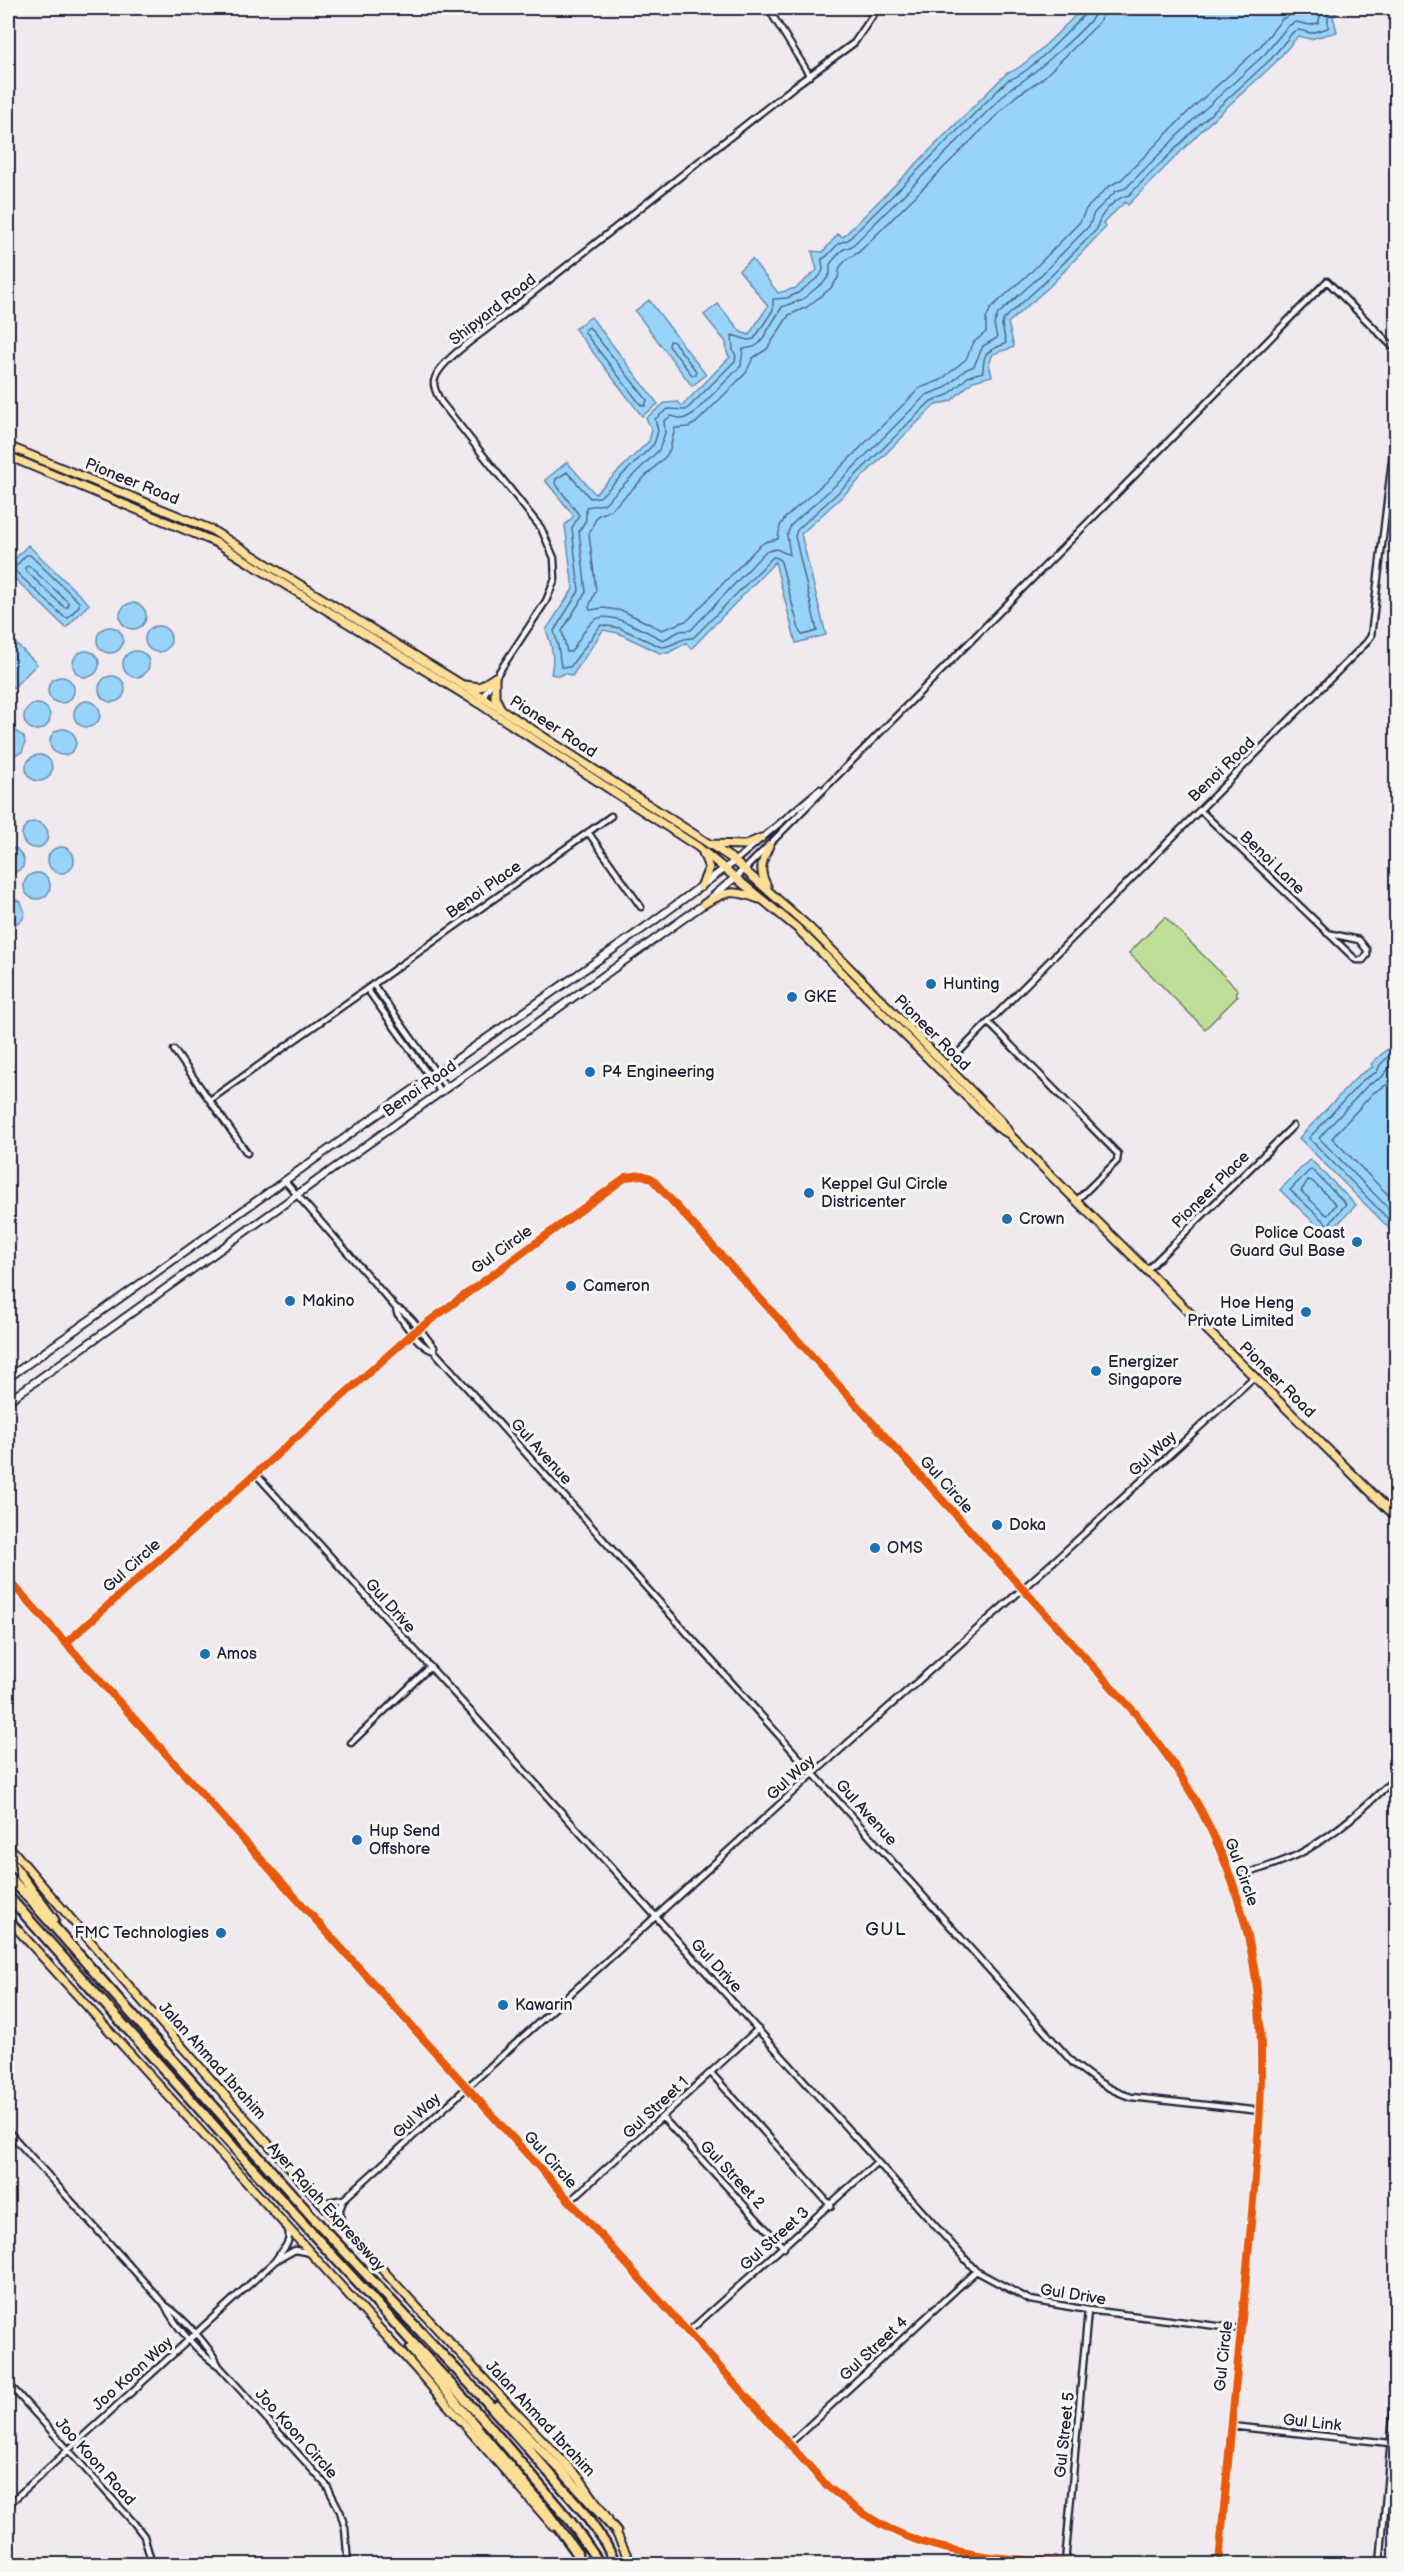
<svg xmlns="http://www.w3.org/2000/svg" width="1404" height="2572" viewBox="0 0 1404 2572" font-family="'Balsamiq Sans',sans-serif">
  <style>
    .green { fill: #bfdf98; stroke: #70806a; stroke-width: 1.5 }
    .water { fill: #98d4f9; stroke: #698dad; stroke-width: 1.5 }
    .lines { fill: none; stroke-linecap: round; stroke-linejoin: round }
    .shore { stroke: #516987; stroke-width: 1.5 }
    .minor-casing { stroke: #22223b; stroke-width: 9 }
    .secondary-casing { stroke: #22223b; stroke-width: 10 }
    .primary-casing { stroke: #22223b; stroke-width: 11 }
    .motorway-casing { stroke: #22223b; stroke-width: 13 }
    .minor { stroke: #f6f6f2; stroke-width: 4.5 }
    .secondary { stroke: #f6f6f2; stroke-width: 6 }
    .primary { stroke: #fdde96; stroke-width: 7 }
    .motorway { stroke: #fdde96; stroke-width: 8 }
    .cycleway-casing { stroke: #f6f6f2; stroke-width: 11 }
    .cycleway { stroke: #e8590c; stroke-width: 8 }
    .poi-dot { fill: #1f6fb2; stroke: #f6f6f2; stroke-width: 2 }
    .labels { text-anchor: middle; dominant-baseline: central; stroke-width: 6; stroke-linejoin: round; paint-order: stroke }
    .street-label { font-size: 16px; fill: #22223b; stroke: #f6f6f2 }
    .poi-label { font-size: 16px; fill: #22223b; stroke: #f6f6f2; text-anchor: start }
    .neighbourhood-label { font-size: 18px; letter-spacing: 1.5px; fill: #22223b; stroke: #f6f6f2 }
  </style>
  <rect width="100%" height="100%" fill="#f0e9ee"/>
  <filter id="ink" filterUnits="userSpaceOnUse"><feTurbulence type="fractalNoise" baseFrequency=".0167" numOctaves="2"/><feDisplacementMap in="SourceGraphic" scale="12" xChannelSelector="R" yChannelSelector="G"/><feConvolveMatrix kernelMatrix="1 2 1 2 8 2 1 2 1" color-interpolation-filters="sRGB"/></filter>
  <g filter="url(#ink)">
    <path class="green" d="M1165 917 1238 990 1236 993 1238 996 1205 1029 1129 953Z"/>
    <path class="water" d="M1083 8H1342L1333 16 1337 32 1310 39 1298 36 1275 63 1204 128 1128 205 1125 202 1103 223 1106 227 1049 287 1008 323 1014 347 993 354 989 364 992 376 973 381 951 401 935 405 848 491 801 534 826 635 796 643 775 562 691 649 686 643 668 653H660L618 633 603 630 572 676 565 673 560 676 551 674C555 658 552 645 546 630L573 589 565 525 574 516 545 480 567 462 595 494 649 441 652 430 646 418 665 403 678 402 682 406 730 357 727 353 726 342 704 315 718 304 741 332 749 335 768 306 739 270 752 259 778 293 796 288 817 270 812 251 823 252 838 234 843 237 1007 73C1022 72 1069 21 1083 8Z
      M649 300 706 375 692 386 635 311Z
      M591 317 658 404 642 416 575 329Z
      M28 545 89 604 66 628 8 572V566Z
      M120 616a13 13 0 1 1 26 0a13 13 0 1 1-26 0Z
      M145 639a13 13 0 1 1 26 0a13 13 0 1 1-26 0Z
      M97 640a13 13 0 1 1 26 0a13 13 0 1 1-26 0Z
      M8 636 37 664 13 688 8 682Z
      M73 664a13 13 0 1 1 26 0a13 13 0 1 1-26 0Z
      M123 664a13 13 0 1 1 26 0a13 13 0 1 1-26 0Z
      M99 689a13 13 0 1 1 26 0a13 13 0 1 1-26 0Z
      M48 690a13 13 0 1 1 26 0a13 13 0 1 1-26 0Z
      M74 714a13 13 0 1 1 26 0a13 13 0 1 1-26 0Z
      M24 717a13 13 0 1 1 26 0a13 13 0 1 1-26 0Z
      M50 742a13 13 0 1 1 26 0a13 13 0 1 1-26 0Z
      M14 730 24 737 25 744 22 752 15 755H8V731Z
      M26 768a13 13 0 1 1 26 0a13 13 0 1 1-26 0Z
      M8 793C18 799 18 810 8 817Z
      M22 835a13 13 0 1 1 26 0a13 13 0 1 1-26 0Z
      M48 860a13 13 0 1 1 26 0a13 13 0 1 1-26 0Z
      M8 848 17 849 24 859 23 867 13 874 8 873Z
      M24 886a13 13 0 1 1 26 0a13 13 0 1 1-26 0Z
      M14 899 21 902 25 913 22 920 15 924 8 923V900Z
      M1396 1041V1235L1299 1138 1359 1075 1373 1067 1371 1064Z
      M1310 1159 1356 1205 1327 1235 1280 1190Z"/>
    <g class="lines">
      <path class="shore" d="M1087 8 1085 14C1068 31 1029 75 1008 80L848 240 839 243 827 256 822 259 823 270 820 276 798 293 787 298 773 299V310L754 339 748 340 732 335 733 350 736 356 735 361 686 410 668 409 655 419 658 431 654 444 600 497 590 498 567 472 556 479 555 483 579 515 572 528 579 591 554 631 558 646 561 667H570L601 625 620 628 661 647C674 647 679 637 693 638L773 557 778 558 781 562 800 633 803 635 817 631 795 536 797 530 844 487 931 401 948 395 969 376 983 372C983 349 989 352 1006 343L1002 325 1004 319 1045 282 1097 229C1098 215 1116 197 1129 195L1200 124 1271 59 1293 32 1299 30 1311 33 1328 28V15L1334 8
        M1095 8C1094 12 1095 13 1093 17 1085 29 1025 83 1012 87L852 246 842 250 830 264V274L825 281 803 299 782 307 760 343 754 347 743 349 741 366 693 414 683 419 671 416 664 421 665 433 659 450 604 504 586 507V520L579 531 586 592 562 631 567 652H571C578 642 584 629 593 621 608 608 648 633 663 640L680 631 691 630 765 552 776 549 790 555 787 535 791 525 839 482 926 395 945 388 965 370 974 366 983 346 997 338 994 324 998 314 1039 277 1089 226 1094 213 1116 191 1126 188 1195 118 1265 54 1288 26 1296 22 1310 25 1318 23 1323 8
        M1104 8 1102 17 1096 26 1042 79 1016 96 859 252 847 259 840 267 838 278 831 288 807 307 789 315 767 349 753 358 746 373 696 423 688 427 675 428 670 449 666 456 611 510 597 516 589 534 596 590 589 607 590 610 604 608 623 611 662 630 688 620 758 547 765 542 778 539 780 526 785 518 833 475 920 388 941 380 966 359 974 342 986 332V319L991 308 1033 270 1080 222 1086 209 1108 187 1122 179 1188 112 1259 48 1282 19 1295 13 1309 15 1313 8
        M589 327 647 400 645 406 641 405 585 333V330Z
        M670 341 674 342 696 371V375H692L669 346Z
        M26 555H30L79 602V606L68 618 64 617 15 571V567Z
        M28 565 68 602V607H64L26 571 25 568Z
        M1396 1049 1380 1065 1377 1072 1363 1080 1309 1138 1396 1227
        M1396 1059 1382 1077 1367 1086 1319 1138 1396 1216
        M1396 1072 1388 1084 1373 1093 1332 1138 1396 1203
        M1311 1169 1346 1204 1328 1225 1290 1190Z
        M1308 1180 1312 1181 1336 1204 1328 1215 1325 1214 1301 1191Z"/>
      <g class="minor-casing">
        <path id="minor" d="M768 8 810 76
          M481 699 546 601 555 579 554 558 541 528 441 402C438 396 434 390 434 383 435 364 477 337 492 325L796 85 854 43 878 8
          M1200 810C1252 860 1304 910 1356 960H1363L1367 955V950L1359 940 1327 933
          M588 832 641 907
          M735 861 820 789
          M745 869 1327 281 1396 350
          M373 984 446 1087
          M367 989 440 1091
          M989 1023 1118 1154 1117 1161 1077 1200
          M174 1050 247 1153
          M946 1065 1366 643 1371 636 1396 427
          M210 1100 611 816
          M285 1181 396 1308C411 1313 424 1336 434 1347V1351
          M1146 1271 1293 1126
          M396 1308 397 1313C406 1325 419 1347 434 1351L468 1389 1074 2064C1092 2078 1108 2090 1131 2097L1261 2111
          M255 1473 976 2271 1030 2300 1088 2310 1241 2329
          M8 1579 827 2486C847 2502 866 2517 888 2528 950 2559 1022 2560 1090 2564
          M66 1643 413 1333 626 1177 642 1175 651 1178 1137 1715C1152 1736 1169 1756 1182 1778 1210 1822 1232 1873 1245 1924 1272 2028 1259 2129 1250 2235 1240 2345 1228 2454 1219 2564
          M351 1743 429 1668
          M1231 1879C1253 1871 1276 1865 1297 1855 1334 1836 1367 1806 1396 1777
          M711 2073 831 2206
          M663 2118 784 2248
          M8 2131 165 2305C183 2317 210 2347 219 2366
          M321 2200 328 2202 344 2199 814 1773 1062 1554 1255 1376
          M569 2202 758 2029
          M341 2223 340 2209 344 2199
          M275 2261 295 2250 310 2253
          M165 2305C174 2325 200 2355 219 2366L327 2486 340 2511 345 2528 348 2564
          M688 2332 877 2162
          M8 2383 134 2523 144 2536 152 2564
          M1231 2426 1390 2443
          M788 2445 976 2271
          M8 2505 275 2261C282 2249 292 2244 288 2229
          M1065 2563 1088 2310
          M1380 2564 1396 2382"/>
      </g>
      <g class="secondary-casing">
        <path id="secondary" d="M8 1378 367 1122 651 923 735 861
          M8 1401 704 904 745 869"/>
      </g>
      <g class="primary-casing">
        <path id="primary" d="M8 446 210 529 482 697 731 858 809 927 1002 1122 1011 1136 1396 1517
          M8 456 217 543 478 703 698 847 797 928 997 1127 1009 1134
          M495 677V697L500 707
          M465 685 480 687 495 677
          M709 844 745 845 761 838
          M767 886C758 871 762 861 769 846
          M701 887 709 868 703 853
          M704 904C727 891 733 889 759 899
          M8 1845C192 2062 382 2275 580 2479L608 2519
          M8 1919 416 2369 553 2526
          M614 2528 631 2564
          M574 2550 583 2564"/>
      </g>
      <g class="motorway-casing">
        <path id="motorway" d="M8 1858 54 1920
          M8 1875 316 2221 486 2401 581 2509 605 2543 616 2564
          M8 1896 264 2181 492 2429 571 2522 600 2564
          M411 2349 541 2504 577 2553
          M497 2406 562 2471 616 2531"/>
      </g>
      <use href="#minor" class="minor"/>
      <use href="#secondary" class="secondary"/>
      <use href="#primary" class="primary"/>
      <use href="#motorway" class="motorway"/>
      <g class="cycleway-casing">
        <path id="cycleway" d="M8 1579 827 2486C847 2502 866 2517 888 2528 950 2559 1022 2560 1090 2564
          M66 1643 413 1333 626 1177 642 1175 651 1178 1137 1715C1152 1736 1169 1756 1182 1778 1210 1822 1232 1873 1245 1924 1272 2028 1259 2129 1250 2235 1240 2345 1228 2454 1219 2564"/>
      </g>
      <use href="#cycleway" class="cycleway"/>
    </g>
  </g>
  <g class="poi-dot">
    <circle cx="931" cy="984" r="6"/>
    <circle cx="792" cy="997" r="6"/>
    <circle cx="590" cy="1072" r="6"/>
    <circle cx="809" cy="1193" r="6"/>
    <circle cx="1007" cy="1219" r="6"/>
    <circle cx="1357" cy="1242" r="6"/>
    <circle cx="571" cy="1286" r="6"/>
    <circle cx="290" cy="1301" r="6"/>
    <circle cx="1306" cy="1312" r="6"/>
    <circle cx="1096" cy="1371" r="6"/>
    <circle cx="997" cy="1525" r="6"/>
    <circle cx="875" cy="1548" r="6"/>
    <circle cx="205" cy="1654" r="6"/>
    <circle cx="357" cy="1840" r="6"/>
    <circle cx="221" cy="1933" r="6"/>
    <circle cx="503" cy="2005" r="6"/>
  </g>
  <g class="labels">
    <g class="street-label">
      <text transform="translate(493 310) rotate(-38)">Shipyard Road</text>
      <text transform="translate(132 482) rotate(22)">Pioneer Road</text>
      <text transform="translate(553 727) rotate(33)">Pioneer Road</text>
      <text transform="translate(1222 770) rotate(-44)">Benoi Road</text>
      <text transform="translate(1272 863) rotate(44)">Benoi Lane</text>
      <text transform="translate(484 890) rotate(-35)">Benoi Place</text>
      <text transform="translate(932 1033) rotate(45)">Pioneer Road</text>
      <text transform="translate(420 1089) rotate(-35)">Benoi Road</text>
      <text transform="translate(1211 1190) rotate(-45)">Pioneer Place</text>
      <text transform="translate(502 1250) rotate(-36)">Gul Circle</text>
      <text transform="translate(1277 1380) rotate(45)">Pioneer Road</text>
      <text transform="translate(541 1452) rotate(48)">Gul Avenue</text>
      <text transform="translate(1153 1454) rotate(-43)">Gul Way</text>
      <text transform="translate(946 1485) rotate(48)">Gul Circle</text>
      <text transform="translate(132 1566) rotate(-42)">Gul Circle</text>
      <text transform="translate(390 1606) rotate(48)">Gul Drive</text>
      <text transform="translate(791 1778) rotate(-42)">Gul Way</text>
      <text transform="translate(866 1813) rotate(48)">Gul Avenue</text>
      <text transform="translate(1241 1872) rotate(70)">Gul Circle</text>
      <text transform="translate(716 1966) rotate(47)">Gul Drive</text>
      <text transform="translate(212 2061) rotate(48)">Jalan Ahmad Ibrahim</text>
      <text transform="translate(656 2108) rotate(-43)">Gul Street 1</text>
      <text transform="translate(417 2116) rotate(-43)">Gul Way</text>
      <text transform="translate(550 2160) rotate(48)">Gul Circle</text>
      <text transform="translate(732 2175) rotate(47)">Gul Street 2</text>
      <text transform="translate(326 2207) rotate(48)">Ayer Rajah Expressway</text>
      <text transform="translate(775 2239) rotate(-42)">Gul Street 3</text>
      <text transform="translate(1073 2295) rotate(9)">Gul Drive</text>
      <text transform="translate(874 2349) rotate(-43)">Gul Street 4</text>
      <text transform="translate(1224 2356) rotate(-84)">Gul Circle</text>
      <text transform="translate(133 2374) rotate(-42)">Joo Koon Way</text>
      <text transform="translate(540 2419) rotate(47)">Jalan Ahmad Ibrahim</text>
      <text transform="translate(1312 2423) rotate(6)">Gul Link</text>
      <text transform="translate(296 2434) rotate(48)">Joo Koon Circle</text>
      <text transform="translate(1065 2435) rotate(-84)">Gul Street 5</text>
      <text transform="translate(95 2462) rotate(48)">Joo Koon Road</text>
    </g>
    <g class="poi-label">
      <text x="943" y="984">Hunting</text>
      <text x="804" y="997">GKE</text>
      <text x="602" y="1072">P4 Engineering</text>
      <text x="821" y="1184">Keppel Gul Circle<tspan x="821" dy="18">Districenter</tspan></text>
      <text x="1019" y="1219">Crown</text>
      <text x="1345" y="1233" text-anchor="end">Police Coast<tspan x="1345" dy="18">Guard Gul Base</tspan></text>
      <text x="583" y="1286">Cameron</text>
      <text x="302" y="1301">Makino</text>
      <text x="1294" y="1303" text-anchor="end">Hoe Heng<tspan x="1294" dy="18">Private Limited</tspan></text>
      <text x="1108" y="1362">Energizer<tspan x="1108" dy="18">Singapore</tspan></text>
      <text x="1009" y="1525">Doka</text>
      <text x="887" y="1548">OMS</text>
      <text x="217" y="1654">Amos</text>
      <text x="369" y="1831">Hup Send<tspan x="369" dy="18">Offshore</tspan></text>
      <text x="209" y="1933" text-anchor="end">FMC Technologies</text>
      <text x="515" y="2005">Kawarin</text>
    </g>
    <g class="neighbourhood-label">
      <text x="886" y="1929">GUL</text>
    </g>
  </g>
  <rect width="1404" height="2572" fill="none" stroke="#f6f6f2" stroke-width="30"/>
  <rect x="15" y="15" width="1374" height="2542" fill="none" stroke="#22223b" stroke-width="2" filter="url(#ink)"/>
</svg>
